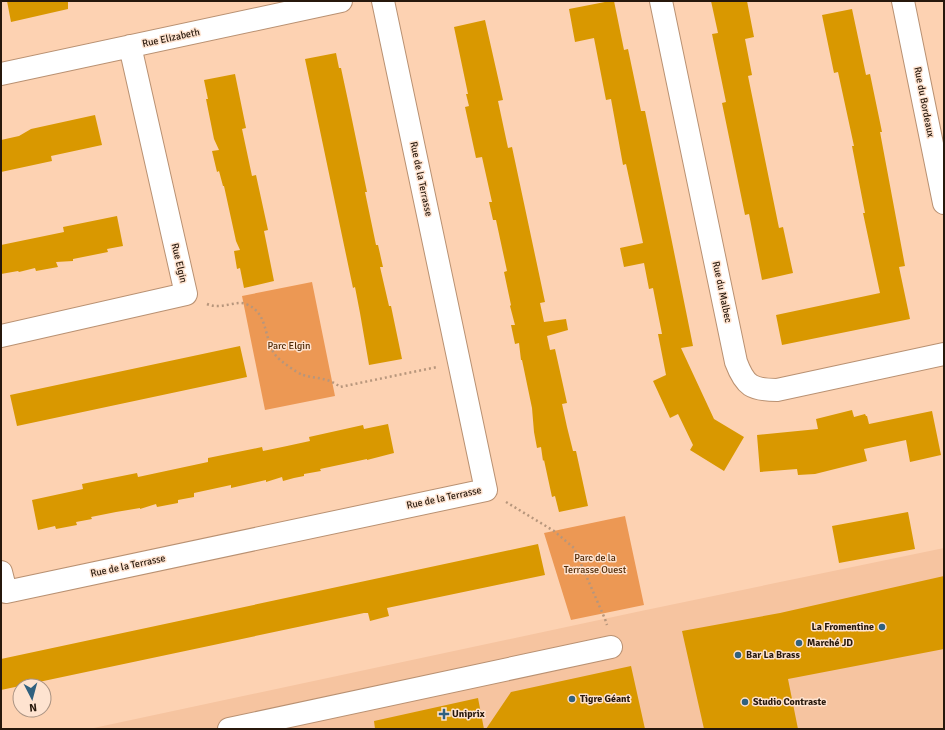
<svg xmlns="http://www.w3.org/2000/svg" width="945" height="730" viewBox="0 0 945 730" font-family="Signika,sans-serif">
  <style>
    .built { fill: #f6c4a0 }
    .green { fill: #ec9854 }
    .building { fill: #d99800 }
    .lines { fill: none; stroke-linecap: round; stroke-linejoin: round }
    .minor-casing { stroke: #b99172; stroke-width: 24 }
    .path { stroke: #b7967c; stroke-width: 2.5; stroke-dasharray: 2 3; stroke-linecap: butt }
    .minor { stroke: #fff; stroke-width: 22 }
    .poi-dot { fill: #30617f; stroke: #fee3d0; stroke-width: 1.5 }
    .labels { text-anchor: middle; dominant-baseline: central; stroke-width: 3; stroke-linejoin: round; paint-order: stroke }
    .street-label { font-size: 10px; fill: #27180c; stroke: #fee3d0 }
    .park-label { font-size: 10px; fill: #4e2905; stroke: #fee3d0 }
    .poi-label { font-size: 10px; font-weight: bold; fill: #27180c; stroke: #fee3d0; text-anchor: start }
  </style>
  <rect width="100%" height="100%" fill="#fdd2b2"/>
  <path class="built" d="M944 548V729H89L641 611Z"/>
  <path class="green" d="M312 282 335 396 265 410 242 296Z
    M625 516 644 605 571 620 544 533Z"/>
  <path class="building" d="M7 1H68V9L11 22Z
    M610 1H614L624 50 628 49 641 111H645L671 237 693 346 681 348 714 419 744 437 724 471 690 450 693 445 678 414 670 418 653 381 666 375 658 334H662L653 288 649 289 644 263 624 267 620 248 643 243 626 164 623 165 611 99 606 100 594 38 575 42 569 9Z
    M711 1H747L754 37 745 39 752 75 748 76 779 228 783 227 793 273 762 280 749 214 745 215 722 103 726 102 712 34 718 33Z
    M852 9 866 75 870 74 882 132H880L905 266 899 267 910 319 782 345 776 315 880 293 863 213H865L852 146H854L838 72 834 73 822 15Z
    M485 20 503 100 498 101 508 148 512 147 545 302 540 303 544 322 566 319 568 330 547 336 550 350 555 349 567 403 562 404 567 427 573 451H576L588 506 559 512 555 496 552 497 544 460 543 461 541 447 537 448 534 432 532 408 522 360H521L519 343 515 344 511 325H515L510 306 511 305 504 272 507 271 496 220H493L489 202H492L482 157 476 158 465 107 469 106 466 94H468L454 27Z
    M336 53 339 68H341L350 110 367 192H365L376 245H378L383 267H380L389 306H391L402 359 369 365 360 313 355 287 353 288 305 59Z
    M235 74 246 128 242 129 252 176 256 175 268 230 264 231 274 281 244 288 240 268 237 269 234 251 240 250 236 241 224 186H223L219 171 217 172 212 151 219 150 214 139 206 99H208L204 80Z
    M95 115 102 145 51 156 52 161 1 172V140L19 136 31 129Z
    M117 216 123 246 107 249 108 252 73 259V261L56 262 58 267 36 271 35 268 19 272 18 271 1 274V245L64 232 63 227Z
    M240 346 247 377 17 426 10 395Z
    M852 410 854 417 865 414 866 416H867L869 424 932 411 941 455 910 462 906 440 864 449 867 461 815 474 798 475 797 469 760 472 757 435 818 429 816 419Z
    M388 424 394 453 367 460V459L320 469 321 471 304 474V476L294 478 283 481 282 477 266 482V480L231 488V485L194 493V497L178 500V503L157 507 156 504 140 509V508L116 512 91 517 92 519 76 522 77 525 56 529 55 526 38 530 32 500 83 489 82 484 137 473 138 477 208 462V458L262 447 263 451 287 446 310 441 309 437 363 425 364 429Z
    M908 512 915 549 839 563 832 526Z
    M538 544 545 575 387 608 389 616 370 621 368 613H364L1 690V659Z
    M944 576V649L788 679 798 729H704L682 631 780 613Z
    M631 666 645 729H486L511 692Z
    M478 698 484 729H375L374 721Z"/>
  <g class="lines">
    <g class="minor-casing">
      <path id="minor" d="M661 1 736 362C745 386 752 390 777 390L944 354
        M903 1 944 203
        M1 74 341 1
        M1 336 186 294 130 46
        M1 572 6 592 486 490 383 1
        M229 729 611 647"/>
    </g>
    <path class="path" d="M207 304C221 310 236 300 246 304 270 313 263 342 277 357 282 362 297 373 303 375 316 379 328 377 340 387L437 367
      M506 502 554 531 574 548 605 619 607 625"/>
    <use href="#minor" class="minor"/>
  </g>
  <g class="poi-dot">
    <circle cx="882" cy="627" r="4"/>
    <circle cx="799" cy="643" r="4"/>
    <circle cx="738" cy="655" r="4"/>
    <circle cx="572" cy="699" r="4"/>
    <circle cx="745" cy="702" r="4"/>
    <path d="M442 708h4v4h4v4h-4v4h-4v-4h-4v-4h4z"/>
  </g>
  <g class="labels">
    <g class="street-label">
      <text transform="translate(171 38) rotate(-12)">Rue Elizabeth</text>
      <text transform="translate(924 102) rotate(79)">Rue du Bordeaux</text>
      <text transform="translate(421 179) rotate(78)">Rue de la Terrasse</text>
      <text transform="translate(179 263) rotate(77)">Rue Elgin</text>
      <text transform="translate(722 292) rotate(78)">Rue du Malbec</text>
      <text transform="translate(444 498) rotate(-12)">Rue de la Terrasse</text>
      <text transform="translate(128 566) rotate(-12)">Rue de la Terrasse</text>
    </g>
    <g class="park-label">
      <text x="289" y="346">Parc Elgin</text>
      <text x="595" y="558">Parc de la<tspan x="595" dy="12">Terrasse Ouest</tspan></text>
    </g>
    <g class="poi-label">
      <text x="874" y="627" text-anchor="end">La Fromentine</text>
      <text x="807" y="643">Marché JD</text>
      <text x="746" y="655">Bar La Brass</text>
      <text x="580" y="699">Tigre Géant</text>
      <text x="753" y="702">Studio Contraste</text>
      <text x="452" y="714">Uniprix</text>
    </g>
  </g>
  <rect width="945" height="730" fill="none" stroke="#27180c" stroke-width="4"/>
  <g transform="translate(32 698) rotate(174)"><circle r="19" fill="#fee3d0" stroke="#a89282"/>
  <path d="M0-3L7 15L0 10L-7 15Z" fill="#30617f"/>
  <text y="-6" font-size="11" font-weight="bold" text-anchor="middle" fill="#27180c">N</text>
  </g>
</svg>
